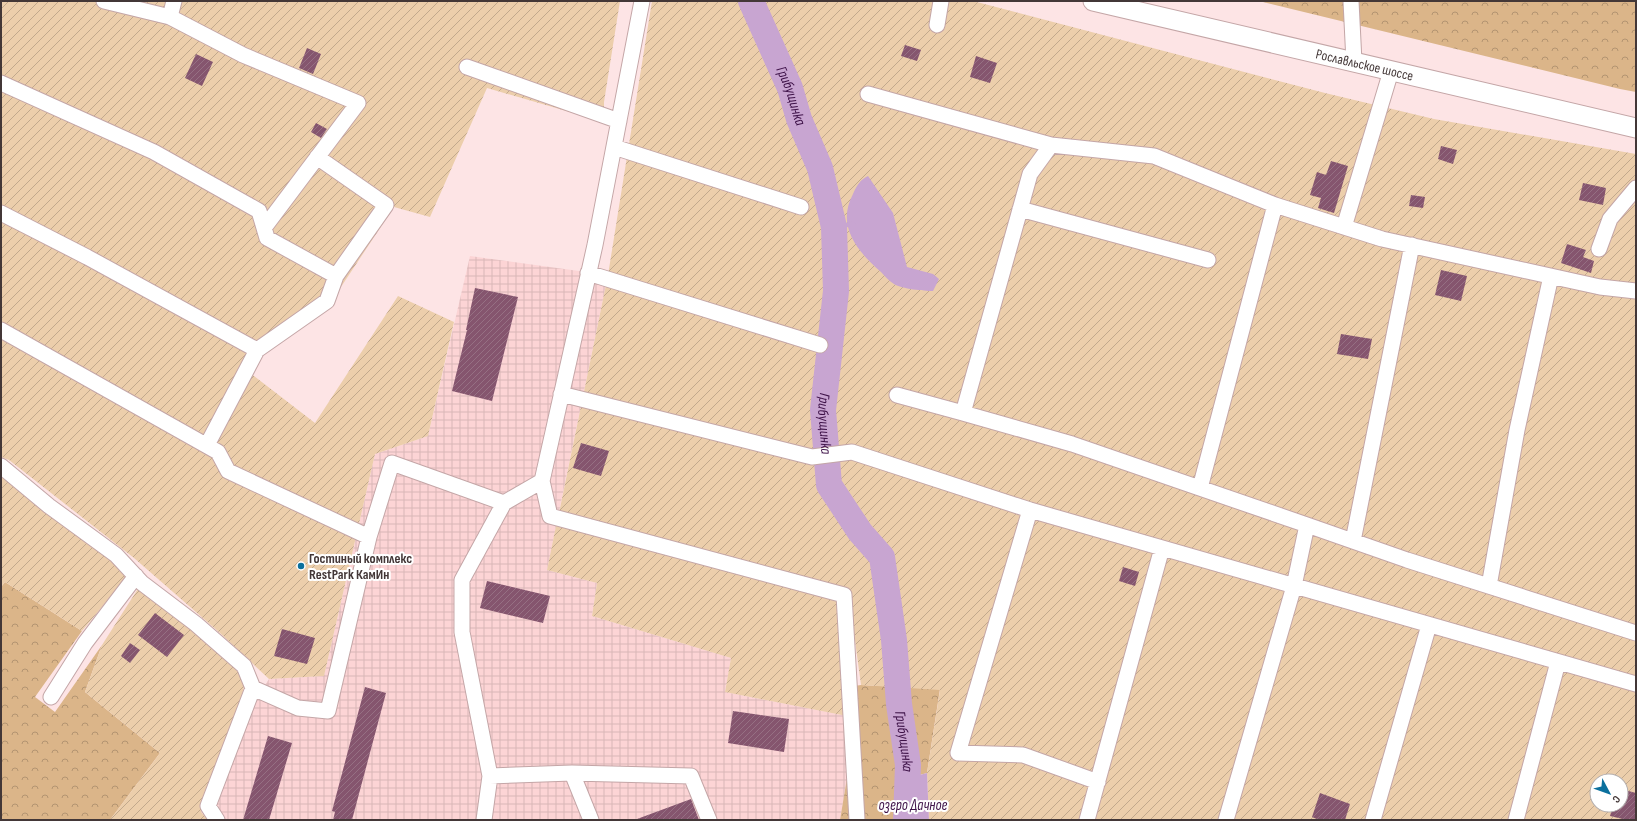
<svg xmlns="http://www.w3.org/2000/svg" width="1637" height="821" viewBox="0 0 1637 821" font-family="'Sofia Sans Condensed',sans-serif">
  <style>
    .industrial { fill: url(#industrial-grid) }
    .forest { fill: url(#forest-crowns) }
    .garden { fill: url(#garden-furrows); fill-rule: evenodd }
    .water { fill: #c8a5d1 }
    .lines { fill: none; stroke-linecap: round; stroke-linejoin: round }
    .stream { stroke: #c8a5d1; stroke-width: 4.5 }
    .river { stroke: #c8a5d1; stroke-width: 26 }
    .building { fill: url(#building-hatch) }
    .minor-casing { stroke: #c4a6a7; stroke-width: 17 }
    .major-casing { stroke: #c4a6a7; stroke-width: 21 }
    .minor { stroke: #fff; stroke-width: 15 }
    .major { stroke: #fff; stroke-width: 19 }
    .poi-dot { fill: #0b709d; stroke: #fff; stroke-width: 1.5 }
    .labels { text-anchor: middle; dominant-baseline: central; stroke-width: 4; stroke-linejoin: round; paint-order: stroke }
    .street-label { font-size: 14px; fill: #433737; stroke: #fff }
    .poi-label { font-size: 14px; font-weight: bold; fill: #433737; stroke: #fff; text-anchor: start }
    .water-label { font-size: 15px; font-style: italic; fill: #3e1248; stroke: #fff }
  </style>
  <defs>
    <pattern id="industrial-grid" width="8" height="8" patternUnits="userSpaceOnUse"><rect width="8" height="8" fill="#fcd4d5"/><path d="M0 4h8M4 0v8" fill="none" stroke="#d9b7b7"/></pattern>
    <pattern id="forest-crowns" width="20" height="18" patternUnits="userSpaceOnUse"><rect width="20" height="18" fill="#dbb589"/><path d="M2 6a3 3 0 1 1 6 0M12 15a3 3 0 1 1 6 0" fill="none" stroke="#b39471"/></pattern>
    <pattern id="garden-furrows" width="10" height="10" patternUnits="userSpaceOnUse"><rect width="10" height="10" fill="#ecceab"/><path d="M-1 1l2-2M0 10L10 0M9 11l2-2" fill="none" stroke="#c1a88c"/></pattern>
    <pattern id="building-hatch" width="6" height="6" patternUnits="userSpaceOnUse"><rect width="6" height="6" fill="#85556e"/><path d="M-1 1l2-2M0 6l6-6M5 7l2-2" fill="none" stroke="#967083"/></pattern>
  </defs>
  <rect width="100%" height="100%" fill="#fde4e5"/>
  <path class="industrial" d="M470 256 608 275 547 570 597 583 592 616 731 658 725 692 857 718 840 820H208L201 812 232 735 269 679 324 676 375 454 428 436Z"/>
  <path class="forest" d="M1259 1H1636V92L1620 89Z
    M5 582 82 631 35 697 55 712 102 645 85 692 160 753 110 820H1V587Z
    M861 685 940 689 927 773 901 780 896 820H840L857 718 854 686Z"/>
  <path class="garden" d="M1 1H620L604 102V122L487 88 430 217 394 207 331 302 258 358 250 373 315 423 398 296 454 322 428 436 375 454 324 676 269 679 220 633 134 558 9 460 1 457Z
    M652 1H973L1325 93 1434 119 1636 154V820H929L927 773 940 690 861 685 848 589 559 513 608 275ZM1597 781H1621V805H1597Z
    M1 471 130 573 82 631 5 582 1 587Z
    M556 526 785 582 840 599 857 718 725 692 731 658 592 616 597 583 547 570Z
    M141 584 246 679 232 735 201 812 208 820H110L160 753 85 692 102 645Z"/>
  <path class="water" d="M868 176 893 213 907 267 933 274 939 279 933 291C924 291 902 289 894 284 889 281 885 276 881 272 857 251 836 226 853 194 857 185 860 180 868 176Z
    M927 773 929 820H896L901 780Z"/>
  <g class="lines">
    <path class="stream" d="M834 227 853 224"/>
    <path class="river" id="s1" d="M751 1 790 88 799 119 820 168 834 227 836 291 823 410 829 485 860 532 882 557 894 640 899 704 908 765 906 820"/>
  </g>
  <path class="building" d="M905 45 921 50 917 61 901 56Z
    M307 48 321 54 313 74 299 68Z
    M196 54 213 62 202 86 185 78Z
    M976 56 997 63 990 83 970 77Z
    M316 123 327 129 321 138 311 132Z
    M1441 146 1457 150 1453 164 1438 159Z
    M1331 161 1348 166 1334 213 1318 208 1321 198 1310 195 1317 172 1326 175Z
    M1583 183 1606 188 1603 205 1579 200Z
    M1411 195 1425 197 1423 208 1409 206Z
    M1567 244 1586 250 1583 257 1594 261 1591 273 1561 263Z
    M1441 270 1467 276 1461 301 1435 295Z
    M475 288 518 297 492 401 452 391 467 330H466Z
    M1341 334 1372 339 1368 359 1337 354Z
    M581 443 609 451 601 476 573 468Z
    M1123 567 1139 572 1135 586 1119 581Z
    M487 581 550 596 543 623 480 608Z
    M155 613 184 635 167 657 138 635Z
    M282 629 315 638 307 664 274 656Z
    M130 643 140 650 130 663 121 656Z
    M365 687 386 693 352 820H333L335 812 332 811Z
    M733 711 789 719 784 752 728 743Z
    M268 736 292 743 269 820H243Z
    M1621 789 1636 793V820H1627L1610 816 1613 805H1621Z
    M1320 793 1350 804 1345 820H1319L1312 817Z
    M691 799 699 820H638L637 819Z"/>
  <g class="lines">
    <g class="minor-casing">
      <path id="minor" d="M104 1 170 17 243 55 358 103 264 228
        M1351 1 1354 62
        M170 17 174 1
        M937 25 941 1
        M467 67 619 121
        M1 83 154 152 259 211 267 238 336 276 327 301 257 350 87 257 1 213
        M868 94 1051 145
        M614 147 801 207
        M317 157 386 205 336 276
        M1275 205 1382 239 1600 287 1636 291
        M1020 209 1208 260
        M1344 227 1391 71
        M1599 249 1610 219 1636 188
        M588 273 820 345
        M1 330 218 452 228 471 369 537
        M561 394 812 457 852 452 1030 510 1636 684
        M897 395 963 413
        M207 445 257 350
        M1 466 49 506 116 555 142 583 196 624 244 666 253 688
        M542 481 550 516 844 595 857 820
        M1200 488 1275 205 1154 156 1051 145 1030 174 963 413 1072 444 1307 525 1294 586 1226 820
        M1030 510 958 753 1023 755 1098 782
        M1307 525 1407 560 1636 633
        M1353 541 1412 245
        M1489 586 1517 430 1551 276
        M51 697 85 643 136 576
        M490 776 572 773
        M217 820 208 806 253 688 298 708 328 711 369 537 392 463 504 503
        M484 820 490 776 462 632V580L504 503 542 481 595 245 642 1
        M591 820 572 773 691 776 709 820
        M1087 820 1162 548
        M1373 820 1429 625
        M1516 820 1558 662"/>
    </g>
    <g class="major-casing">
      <g id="major">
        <path id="s2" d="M1093 1 1636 128"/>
      </g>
    </g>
    <use href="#minor" class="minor"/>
    <use href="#major" class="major"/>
  </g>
  <circle class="poi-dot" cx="301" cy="566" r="4"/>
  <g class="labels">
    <g class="street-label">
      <text stroke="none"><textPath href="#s2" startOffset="279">Рославльское шоссе</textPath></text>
    </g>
    <g class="poi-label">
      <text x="309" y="558">Гостиный комплекс<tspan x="309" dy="16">RestPark КамИн</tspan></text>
    </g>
    <g class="water-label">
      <text stroke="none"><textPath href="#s1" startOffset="103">Грибущинка</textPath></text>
      <text stroke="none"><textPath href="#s1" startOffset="439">Грибущинка</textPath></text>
      <text stroke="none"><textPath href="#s1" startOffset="776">Грибущинка</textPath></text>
      <text x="913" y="805">озеро Дачное</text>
    </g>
  </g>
  <rect width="1637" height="821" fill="none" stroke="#433737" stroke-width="4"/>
  <g transform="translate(1609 793) rotate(131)"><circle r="19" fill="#ffffff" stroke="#b4afaf"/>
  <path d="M0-3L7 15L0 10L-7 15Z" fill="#0b709d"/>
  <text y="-6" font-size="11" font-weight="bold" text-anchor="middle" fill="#433737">С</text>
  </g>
</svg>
